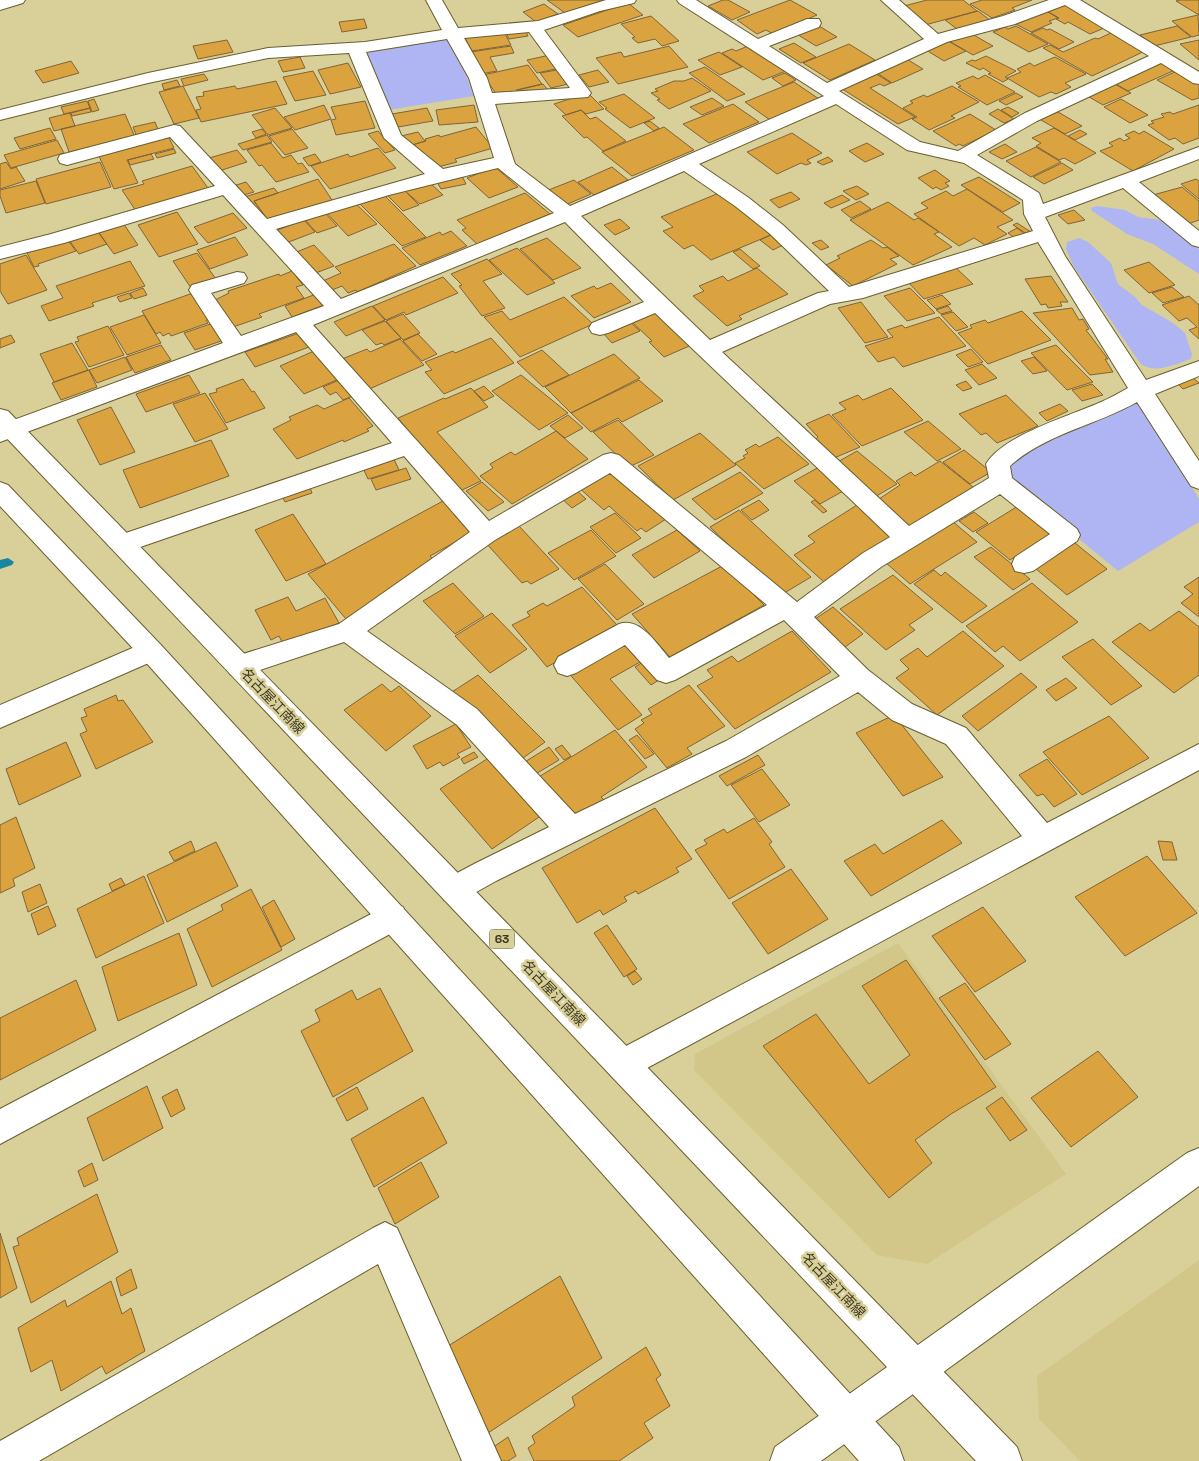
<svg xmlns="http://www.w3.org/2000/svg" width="1199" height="1461" viewBox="0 0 1199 1461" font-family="'Space Grotesk','Noto Sans JP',sans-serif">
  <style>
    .built { fill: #d2c688 }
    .green { fill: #aeb5f2 }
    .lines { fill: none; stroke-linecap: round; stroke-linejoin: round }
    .stream { fill: #1a87a1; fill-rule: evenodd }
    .building { fill: #daa33f; stroke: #7f6437 }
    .minor-casing { stroke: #695f2d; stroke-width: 2 }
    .major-casing { stroke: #695f2d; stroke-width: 2 }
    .minor { fill: #fff; fill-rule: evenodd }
    .major { fill: #fff; fill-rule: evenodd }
    .labels { text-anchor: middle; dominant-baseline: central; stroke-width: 5; stroke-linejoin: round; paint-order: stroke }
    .shield { fill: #d9cf99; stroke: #6b6546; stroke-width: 1 }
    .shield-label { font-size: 12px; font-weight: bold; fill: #3c3822 }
    .street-label { font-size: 14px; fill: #3c3822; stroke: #d9cf99 }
  </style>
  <rect width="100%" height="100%" fill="#d9cf99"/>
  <path class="built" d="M898 943 1066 1174 927 1264 877 1255 694 1070 695 1054Z
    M1199 1260V1461H1080L1039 1419 1037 1376Z"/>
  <path class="green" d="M443 38 454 43 474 96 388 110 365 53Z
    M1097 206 1125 210 1138 217 1160 220 1172 228 1199 249V274L1153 244 1127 234 1092 211 1091 208Z
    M1079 238 1088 242 1111 263 1118 284 1135 297 1142 305 1173 323 1185 333 1192 354 1191 359C1175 364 1154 375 1140 363L1074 267 1066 249 1067 242Z
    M1136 400 1163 438 1199 499V522L1118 571 1011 483V467L1016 458 1051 438Z"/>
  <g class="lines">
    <path class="stream" d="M8 558 14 562 12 565 0 569V560Z"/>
  </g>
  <path class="building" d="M547 0H604L565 13Z
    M723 0H728L750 12 732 20 708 6Z
    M790 0 817 15 773 34 766 30 757 34 737 20Z
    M927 0H963L977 11 925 25 904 6Z
    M982 0H1032L1012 8 1015 10 992 18 970 4Z
    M1180 0H1199V15L1176 1Z
    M1063 2 1109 26 1090 34 1068 22 1065 24 1056 19 1059 18 1045 10Z
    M628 3 643 15 578 37 563 25Z
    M544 4 558 14 536 22 523 12Z
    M1045 10 1058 18 1049 21 1052 23 1031 32 1012 22Z
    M978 11 990 20 957 29 945 20Z
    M1198 15 1199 35 1192 37 1172 21Z
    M651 16 679 41 662 46 655 39 638 43 632 38 635 37 621 24Z
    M364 19 367 28 342 32 339 22Z
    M816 24 837 37 816 46 795 33Z
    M1016 26 1048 44 1029 52 993 32 1005 27 1008 29Z
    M1177 26 1191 37 1154 46 1140 35Z
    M1043 28 1047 30 1050 29 1074 42 1059 49 1031 33Z
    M525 30 528 36 509 39 506 33Z
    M504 32 511 45 472 51 465 38Z
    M1113 32 1147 50 1092 76 1043 48 1050 45 1063 52 1095 38 1098 39Z
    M970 33 993 46 973 55 949 41Z
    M227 40 233 52 198 59 193 46Z
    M1199 40V60L1180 44Z
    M948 41 966 51 944 61 926 50Z
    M794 43 816 57 801 63 779 49Z
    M849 44 875 60 830 80 803 63Z
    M511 46 514 53 490 57 497 71 480 74 470 52Z
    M669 46 688 67 618 84 596 58 621 52 624 57Z
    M748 46 786 71 763 80 722 53 732 49 736 51Z
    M719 52 742 67 720 75 698 60Z
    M550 55 560 68 537 73 527 60Z
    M986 56 1016 71 1005 77 1008 79 1003 82 988 74 991 73 983 68 980 70 966 63 972 60 975 61Z
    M300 57 305 68 283 72 278 61Z
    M1055 57 1086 74 1065 83 1071 87 1056 94 1051 92 1039 97 1007 78 1021 72 1017 69 1030 63 1034 66Z
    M905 58 923 69 892 83 874 71Z
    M71 61 79 73 43 83 35 71Z
    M1161 62 1175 70 1128 91 1114 83Z
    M348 63 361 87 330 94 318 70Z
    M528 65 542 84 516 90 518 93 497 95 483 75Z
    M705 67 745 94 727 101 689 73Z
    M557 70 568 84 551 88 540 73Z
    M598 70 609 82 589 87 579 75Z
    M313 71 326 95 295 101 283 77Z
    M1177 71 1199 84V98L1192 100 1157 80Z
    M873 72 891 83 884 86 880 84 870 88 915 117 898 124 839 87Z
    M785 73 796 80 783 86 772 78Z
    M204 74 208 80 184 86 181 79Z
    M985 75 1015 92 987 105 958 87 961 86 956 83 973 76 978 79Z
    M692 78 711 91 669 109 657 100 660 99 651 93 658 91 655 89 674 81H684Z
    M177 80 180 86 164 90 162 84Z
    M276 81 287 104 201 122 196 110 201 109 196 97 204 96 203 92 235 86 237 89Z
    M794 82 819 99 770 120 745 102Z
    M1111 82 1131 93 1103 105 1084 94Z
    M543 84 549 91 520 94 518 90Z
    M183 86 199 118 174 124 159 92Z
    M952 86 979 102 951 116 955 118 929 130 912 119 917 117 903 108 913 103 910 101 924 95 927 97Z
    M588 93 604 109 586 114 581 110 566 115 554 104Z
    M1016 93 1023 97 1006 105 999 101Z
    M624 94 655 118 630 128 605 109 607 108 599 102Z
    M712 98 724 106 702 115 690 107Z
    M94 99 99 110 92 112 88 101Z
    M1121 99 1148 115 1130 123 1104 107Z
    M87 101 90 108 64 114 61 107Z
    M365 101 375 128 336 135 331 120 336 119 331 107Z
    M733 104 759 122 709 143 683 124Z
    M324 105 331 119 295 130 284 117Z
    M474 105 478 122 439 125 436 110Z
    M1199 105V138L1183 144 1175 138 1169 140 1148 125 1154 123 1151 121 1164 117 1161 114 1170 112 1173 114Z
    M1008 107 1019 113 1012 117 1001 110Z
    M90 108 91 112 72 116 71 113Z
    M275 108 292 128 268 135 252 115Z
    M427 108 433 121 398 127 392 114Z
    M998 109 1014 119 1004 123 989 114Z
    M1053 109 1082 126 1065 134 1036 117Z
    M581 110 590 119 596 117 626 141 603 151 587 137 584 138 562 116Z
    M70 113 75 126 54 131 49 118Z
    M125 114 135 137 69 152 61 129Z
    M970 114 996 130 963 146 959 144 956 146 933 131Z
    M650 121 659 128 654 131 644 123Z
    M155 122 159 132 137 137 133 127Z
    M476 127 493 148 455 159 457 162 434 168 409 146 426 141 425 139 439 135 440 137Z
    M664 127 694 150 632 176 602 152Z
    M50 128 56 139 20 149 14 138Z
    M1054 128 1096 153 1075 164 1064 158 1059 160 1036 146 1041 143 1032 138Z
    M262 129 266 134 256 138 252 132Z
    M292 129 308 148 285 155 269 136Z
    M1080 130 1087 134 1075 140 1068 136Z
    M378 131 395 150 385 153 368 134Z
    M1134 131 1139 134 1144 131 1174 149 1133 171 1100 151 1113 146 1109 143 1120 138 1124 141 1130 138 1125 135Z
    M418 132 425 141 409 146 401 136Z
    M792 133 822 153 807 160 811 163 806 165 801 163 777 174 747 152Z
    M267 135 272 142 243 150 238 144Z
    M168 136 174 148 127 160 138 183 114 189 98 154Z
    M57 140 64 153 11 168 4 155Z
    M271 143 283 158 291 155 298 164 302 163 309 172 276 182 262 165 259 166 247 150Z
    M867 143 884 154 865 162 849 151Z
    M1005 144 1017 152 1002 159 989 152Z
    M1036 147 1061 162 1031 177 1006 161Z
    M378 148 396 168 330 189 311 166 348 154 350 157Z
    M174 149 176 153 157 158 155 154Z
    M237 150 247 162 219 171 209 158Z
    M151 154 154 159 130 165 128 160Z
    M315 154 321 162 309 166 303 158Z
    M828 157 833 161 823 165 817 162Z
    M6 162 11 169 16 167 25 181 0 189V164Z
    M100 162 111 187 46 204 36 179Z
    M1062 163 1073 170 1044 184 1033 177Z
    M192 166 208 188 136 211 122 190 144 184 142 181Z
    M495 167 518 187 489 198 467 178Z
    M612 167 628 180 594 195 578 182Z
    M935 170 950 181 945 183 949 186 941 190 936 187 933 189 918 178Z
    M461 174 466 184 441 189 436 180Z
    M979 177 1020 203 1003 212 961 185Z
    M318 179 332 200 269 221 254 201Z
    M1196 179 1199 181V199L1181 184Z
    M574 180 591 194 563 206 546 191Z
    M36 181 45 203 6 213 0 196V190Z
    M246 182 254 192 240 196 233 186Z
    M429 182 443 195 420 204 405 191Z
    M857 186 869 194 856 200 843 191Z
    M1182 187 1199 201V220L1188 224 1153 195Z
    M274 188 278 193 254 201 267 219 261 221 241 198Z
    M403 189 419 205 403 211 386 194Z
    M967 189 1013 220 997 227 1007 234 985 245 974 238 959 246 914 214 928 208 921 203 946 191 953 196Z
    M791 192 800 199 779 208 770 200Z
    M525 193 550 214 477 244 462 230 466 228 457 220Z
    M719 193 771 235 711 260 693 245 684 249 663 231 673 227 661 217Z
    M383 194 426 237 402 246 359 203Z
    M842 195 850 200 831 208 824 203Z
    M353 201 377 224 348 236 325 211Z
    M860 201 871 209 851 218 841 210Z
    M888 202 914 220 918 218 939 232 934 234 952 247 913 265 850 220Z
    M1074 210 1085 220 1068 224 1058 215Z
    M177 212 198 244 159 257 138 225Z
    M324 212 337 226 317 233 305 220Z
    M233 213 247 228 208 243 194 227Z
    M620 219 630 228 615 235 604 225Z
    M304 220 315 232 286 243 275 231Z
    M123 223 138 245 114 254 98 232Z
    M1017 223 1031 232 1027 234 1013 225Z
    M1017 228 1025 234 1016 239 1008 233Z
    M97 230 107 244 79 254 69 240Z
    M451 231 467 246 420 265 402 248 440 232 442 235Z
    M772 234 785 244 773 250 760 240Z
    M235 237 248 255 210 269 197 250Z
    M547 238 581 268 553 280 520 249Z
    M67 239 76 251 38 264 39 266 34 267 27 253Z
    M821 240 829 247 821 250 812 243Z
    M871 240 883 248 887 247 899 256 890 259 897 264 853 286 826 265 840 258 837 256Z
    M394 244 416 266 357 292 356 290 348 293 342 286 332 290 323 281 341 273 335 267Z
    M314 245 334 266 313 274 294 253Z
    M517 248 555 283 527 295 489 260Z
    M740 249 760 266 753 269 733 252Z
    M197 253 216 279 191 288 173 261Z
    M26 255 47 290 8 304 0 291V264Z
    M487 259 502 274 483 281 505 308 482 316 459 286 462 285 451 274Z
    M130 261 145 286 92 303 94 306 49 321 41 306 63 298 56 286Z
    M1149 262 1175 285 1149 293 1124 270Z
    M954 266 973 284 924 299 906 280Z
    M757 268 788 294 739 316 742 319 727 326 693 296 704 291 699 286 723 276 728 281Z
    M292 271 303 285 296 287 304 298 259 314 262 317 233 327 215 300 229 293 228 291 279 274 280 276Z
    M1051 276 1068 302H1060L1062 306 1048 308 1046 304 1041 305 1025 279Z
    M443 277 458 293 406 315 404 312 386 320 373 306Z
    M611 283 631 302 594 318 571 296 594 286 597 289Z
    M1172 287 1184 297 1163 303 1152 293Z
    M143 288 147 295 134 299 130 293Z
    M910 288 935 313 907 321 884 296Z
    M129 293 132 298 120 302 117 297Z
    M193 293 210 319 206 320 208 323 171 336 169 333 163 336 160 332 156 334 142 311Z
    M316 294 324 305 292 317 285 306Z
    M942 295 951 304 936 309 927 300Z
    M1189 296 1199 305V339L1189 330 1197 327 1187 318 1179 321 1162 305Z
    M564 297 593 324 520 357 484 317 502 311 510 320Z
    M861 302 888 337 865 343 838 308Z
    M372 306 385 320 346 336 334 322Z
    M948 306 952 311 941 314 936 310Z
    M1072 308 1079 320 1083 319 1089 329 1086 330 1108 359H1105L1113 372 1090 375 1033 313Z
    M657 310 694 344 664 357 649 342 652 341 631 321Z
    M1022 311 1051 340 988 364 958 333 972 328 970 325 985 320 988 323Z
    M953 312 968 327 956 331 941 315Z
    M403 314 420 333 403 340 386 321Z
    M144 315 161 343 127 355 110 327Z
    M939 317 966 346 903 367 894 357 878 362 865 346 893 337 887 330 902 325 905 328Z
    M385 321 401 338 384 345 382 343 376 345 362 330Z
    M630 322 640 331 612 343 603 333Z
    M213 323 224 340 195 350 184 333Z
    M108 326 124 355 89 367 75 342 79 341 77 337Z
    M299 333 309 347 255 367 245 352Z
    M418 334 437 354 422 361 403 341Z
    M11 335 15 342 0 348V339Z
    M491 338 514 363 444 394 425 372 432 370 425 362 453 351 455 353Z
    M400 339 424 365 367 390 342 359 367 349 370 352Z
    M72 343 88 370 54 382 40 354Z
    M161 345 171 360 135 373 126 357Z
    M1056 345 1093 382 1067 390 1031 353Z
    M971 349 983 362 968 367 956 355Z
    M542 350 569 375 543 387 517 362Z
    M314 351 339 379 304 394 280 366Z
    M614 354 640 378 571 413 545 387Z
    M125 357 132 370 97 383 89 370Z
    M1034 357 1047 371 1033 374 1021 361Z
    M982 364 997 378 979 385 965 370Z
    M89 370 97 387 61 400 52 383Z
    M189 375 200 393 146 412 136 394Z
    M521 375 568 413 539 430 492 391Z
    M1193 378 1199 383 1183 389 1178 384Z
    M243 379 252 392 254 391 265 408 226 423 209 394 217 392 216 389Z
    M339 380 353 396 343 400 336 392 330 395 323 387Z
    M639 380 663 401 622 422 618 418 591 432 571 413Z
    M966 381 972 388 963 391 956 385Z
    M1092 384 1103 395 1082 401 1072 390Z
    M484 386 494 396 484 401 474 391Z
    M471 388 488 407 437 432 481 481 458 492 398 418 444 398 445 399Z
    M891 388 923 420 862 446 832 415 846 409 839 403 858 395 863 400Z
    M205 393 228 429 195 442 173 404Z
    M1006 395 1038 426 997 443 986 433 981 435 959 414Z
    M349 398 373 426 367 429 369 431 344 442 343 440 297 459 273 429 291 420 289 417 317 405 324 409Z
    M1060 404 1068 411 1047 421 1039 413Z
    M111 407 135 452 100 465 77 420Z
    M829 414 860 447 834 458 816 439 818 437 806 424Z
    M568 415 583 428 565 438 550 426Z
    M618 420 654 455 629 467 593 432Z
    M928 421 961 449 937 461 904 432Z
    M556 431 588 459 512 504 480 476 493 468 490 464 511 452 515 455Z
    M700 433 736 465 673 500 638 466Z
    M778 437 809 464 764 489 735 463 745 458 743 456 748 453 745 450 756 444 759 447Z
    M211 440 229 476 140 508 123 470Z
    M964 450 991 472 970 484 943 462Z
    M857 451 897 484 873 498 834 464Z
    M393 457 399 470 368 479 362 466Z
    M940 461 978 491 907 527 876 501 900 485 896 481 911 472 915 476Z
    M611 467 666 519 646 532 641 528 637 531 609 506 604 510 578 487Z
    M819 467 845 490 820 504 794 481Z
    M406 468 411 479 376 490 371 479Z
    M740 472 763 493 715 520 692 499Z
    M482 482 504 502 488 511 466 491Z
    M309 485 312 493 285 502 281 494Z
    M575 489 586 499 572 508 561 498Z
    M759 500 769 510 752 520 741 510Z
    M815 500 827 511 823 513 811 502Z
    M443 501 473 532 430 556 437 563 388 596 346 619 308 574Z
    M857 505 895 536 824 582 794 555 815 542 808 536Z
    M1018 506 1052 533 1010 560 976 532Z
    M739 510 811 577 781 595 710 527Z
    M974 512 988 523 973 532 959 521Z
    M615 513 641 538 616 553 590 527Z
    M293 514 326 564 286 581 255 530Z
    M952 521 977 542 910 584 885 562Z
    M519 526 559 569 531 584 527 581 522 583 486 543Z
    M591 530 616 556 574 580 548 553Z
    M677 530 700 551 654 578 632 555Z
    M1075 543 1107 569 1067 595 1035 568Z
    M991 547 1030 579 1013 590 974 557Z
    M605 564 644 604 617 620 578 579Z
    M724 565 764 605 670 657 632 614Z
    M934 570 941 576 945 572 987 606 962 623 914 584Z
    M893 575 933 609 909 625 915 630 886 650 840 609Z
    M1199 577V617L1181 603 1193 594 1184 587Z
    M453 583 484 616 455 634 423 601Z
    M1032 583 1078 622 1020 661 1003 646 995 652 966 626Z
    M582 587 618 626 547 667 512 625 530 616 527 612 543 603 547 606Z
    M288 597 296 611 325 598 339 623 284 646 279 636 271 640 255 610Z
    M833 607 863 634 845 647 815 619Z
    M1179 611 1199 627V675L1174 693 1112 642 1140 623 1150 631Z
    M492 613 527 649 490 673 455 636Z
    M792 631 831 672 735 729 697 686 713 677 707 670 732 656 738 662Z
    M963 631 1004 666 937 715 896 678 909 669 900 660 918 648 927 657Z
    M619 639 640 662 610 679 642 715 618 730 566 670Z
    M1093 639 1142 686 1111 705 1062 657Z
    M646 660 662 678 651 685 635 667Z
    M1021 673 1037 687 978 731 962 716Z
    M478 675 545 742 519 761 452 692Z
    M1066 678 1077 688 1056 701 1046 690Z
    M382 684 391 692 399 686 431 716 386 751 344 710Z
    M689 685 725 726 687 748 692 754 667 768 635 729 644 723 641 720 652 714 648 709Z
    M116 695 118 701 123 700 153 742 96 769 80 734 87 731 81 718 87 716 84 709Z
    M894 715 943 777 903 796 856 733Z
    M1109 716 1149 758 1082 795 1043 752Z
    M456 724 471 747 457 754 460 757 443 766 440 762 427 769 413 746Z
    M615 730 647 767 601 797 604 800 572 820 537 778Z
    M637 735 654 754 645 759 629 740Z
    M66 742 81 776 19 805 6 769Z
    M562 745 571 756 564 760 555 749Z
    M549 747 559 760 534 775 523 763Z
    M474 752 478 757 464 764 461 759Z
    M758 755 765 765 727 786 719 776Z
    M490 757 542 815 492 849 440 789Z
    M1047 759 1077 794 1054 807 1043 794 1037 796 1019 775Z
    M762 769 790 805 759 822 731 785Z
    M655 808 692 859 676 868 679 872 638 894 636 891 624 897 627 901 603 915 600 910 577 923 542 868Z
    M16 817 35 868 13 879 15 886 0 893V825Z
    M754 818 772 842 769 844 785 867 729 899 695 850 707 844 704 840 724 829 727 833Z
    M942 820 962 843 871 896 844 861 875 844 883 854Z
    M191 841 195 851 174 861 169 852Z
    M1158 841 1172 842 1177 860H1163Z
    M216 842 238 886 167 922 147 875Z
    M1147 856 1197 913 1125 956 1075 897Z
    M791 869 828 919 768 954 732 903Z
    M144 876 164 923 96 958 77 909Z
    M121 878 125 885 112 891 109 884Z
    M40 884 47 903 28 912 22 892Z
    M251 889 282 950 212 987 187 929 223 910 221 905Z
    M274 900 295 939 281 947 262 907Z
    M48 906 56 926 38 935 31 914Z
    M983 907 1026 961 975 992 932 936Z
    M607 925 637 969 624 977 594 933Z
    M179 933 197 985 118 1021 102 967Z
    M906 960 996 1087 951 1114 915 1140 932 1163 889 1198 763 1046 816 1014 869 1084 910 1055 862 986Z
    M635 971 642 979 633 985 627 976Z
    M76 980 96 1030 0 1080V1018Z
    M965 983 1011 1044 985 1060 939 998Z
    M380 988 413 1051 333 1097 301 1031 320 1021 315 1010 352 990 357 1000Z
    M1098 1051 1138 1097 1071 1147 1031 1098Z
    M147 1086 163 1128 103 1161 87 1118Z
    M357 1087 368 1109 347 1121 336 1099Z
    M177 1089 185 1109 171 1117 162 1097Z
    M423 1097 447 1143 374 1187 351 1139Z
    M1002 1097 1027 1130 1010 1141 986 1108Z
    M421 1162 439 1197 395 1224 378 1188Z
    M92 1163 98 1180 84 1187 78 1171Z
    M97 1194 118 1252 31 1303 13 1247 19 1245 17 1238Z
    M0 1233 17 1288 0 1298Z
    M131 1269 137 1288 121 1296 116 1278Z
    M560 1276 602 1358 488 1433 448 1346Z
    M111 1281 122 1314 131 1308 145 1351 106 1374 102 1366 61 1391 52 1360 31 1372 18 1328 65 1300 67 1307Z
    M646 1347 661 1375 656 1379 670 1406 644 1423 653 1438 619 1461H534L528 1448 535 1443 532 1436 575 1406 572 1397Z
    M508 1437 516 1456 508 1461H498L492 1448Z"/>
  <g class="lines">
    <g class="minor-casing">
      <path id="minor" d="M0 0H25L23 3 0 10Z
        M426 0H442L458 28 538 21 606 0H636L634 3 600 11 544 30 591 93 588 97 495 104 515 164 570 206 824 96 679 3 677 0H696L758 39 807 19H819L821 23 819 27 769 46 827 83 924 39 881 0H899L938 34 1003 16 1049 0H1080L1199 72V84L1193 83 1161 63 1037 121 977 155 1039 193 1043 204 1199 147V159L1139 182 1199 231V247L1192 245 1123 188 1045 217 1065 256 1146 380 1199 361V376L1155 394 1199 461V489L1191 486 1137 402C1097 425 1045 434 1010 466L1012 478 1077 529 1080 535 1077 541 1033 571 1024 573 1015 571 1012 564 1015 557 1050 534 1000 494 881 567 814 617 868 670 912 704 966 728 1047 823 1199 744V770L623 1081 611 1076 607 1065 611 1054 1022 836 946 744 892 720 858 692 746 757 496 881 455 904 444 900 440 890 444 880 476 863 549 827 457 725 344 642 239 677 230 674 226 666 230 658 339 624 470 532 404 456 123 553 114 551 111 544 114 537 392 443 296 332 0 442V425L223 343 189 290 192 285 237 272 244 273 247 278 244 283 211 293 241 336 324 306 223 195 64 243 0 259V247L51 234 215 186 170 137 67 165 60 163 58 159 60 155 174 125 180 126 267 219 425 174 384 138 349 53 268 58 148 83 0 120V110L148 73 268 48 365 42 442 30ZM1065 5 1149 56 1025 113 958 151 920 142 839 91 947 42 1015 24ZM529 32 570 88 492 93 487 78 464 38ZM447 39 469 78 494 158 443 169 401 135 366 52ZM836 104 907 150 964 163 1023 200 1024 214 1033 231 849 287 783 225 749 198 699 164ZM498 168 554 213 341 299 276 229 389 195ZM684 171 735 206 769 233 829 291 818 293 710 340 581 216ZM565 222 644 302 592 323 589 328 592 333 600 335 608 333 655 313 890 537 863 553 797 602 619 455 611 453 603 455 489 521 313 325ZM1038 242 1128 388C1119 393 1110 398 1101 402 1070 416 1003 435 986 464L989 478 909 526 722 352 830 304 863 298ZM610 473 767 605 669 658C656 643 640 617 619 624L558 657 554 665 558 673 567 676 576 673 625 645 657 680 666 683 675 680 784 620 840 676 726 741 575 814 477 709 367 631 495 540Z
        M151 640 160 644 164 651 160 658 0 728V705Z
        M392 903 403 907 407 917 403 927 0 1144V1109Z
        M1199 1148V1186L821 1461H770L775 1447 1187 1153Z
        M385 1222 397 1228 501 1461H462L378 1264 39 1461H0V1441L373 1228Z"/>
    </g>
    <g class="major-casing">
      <path id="major" d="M0 409 8 411 1017 1447 1022 1461H976L0 431Z
        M0 482 8 485 160 644 899 1447 904 1461H859L142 658 0 506Z"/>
    </g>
    <use href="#minor" class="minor"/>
    <use href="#major" class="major"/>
  </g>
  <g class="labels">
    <rect class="shield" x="489.5" y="929.5" width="25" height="19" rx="4"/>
    <g class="shield-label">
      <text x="502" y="939">63</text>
    </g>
    <g class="street-label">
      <text transform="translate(273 701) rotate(46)">名古屋江南線</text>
      <text transform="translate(554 993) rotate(46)">名古屋江南線</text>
      <text transform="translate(834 1285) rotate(46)">名古屋江南線</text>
    </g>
  </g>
</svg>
